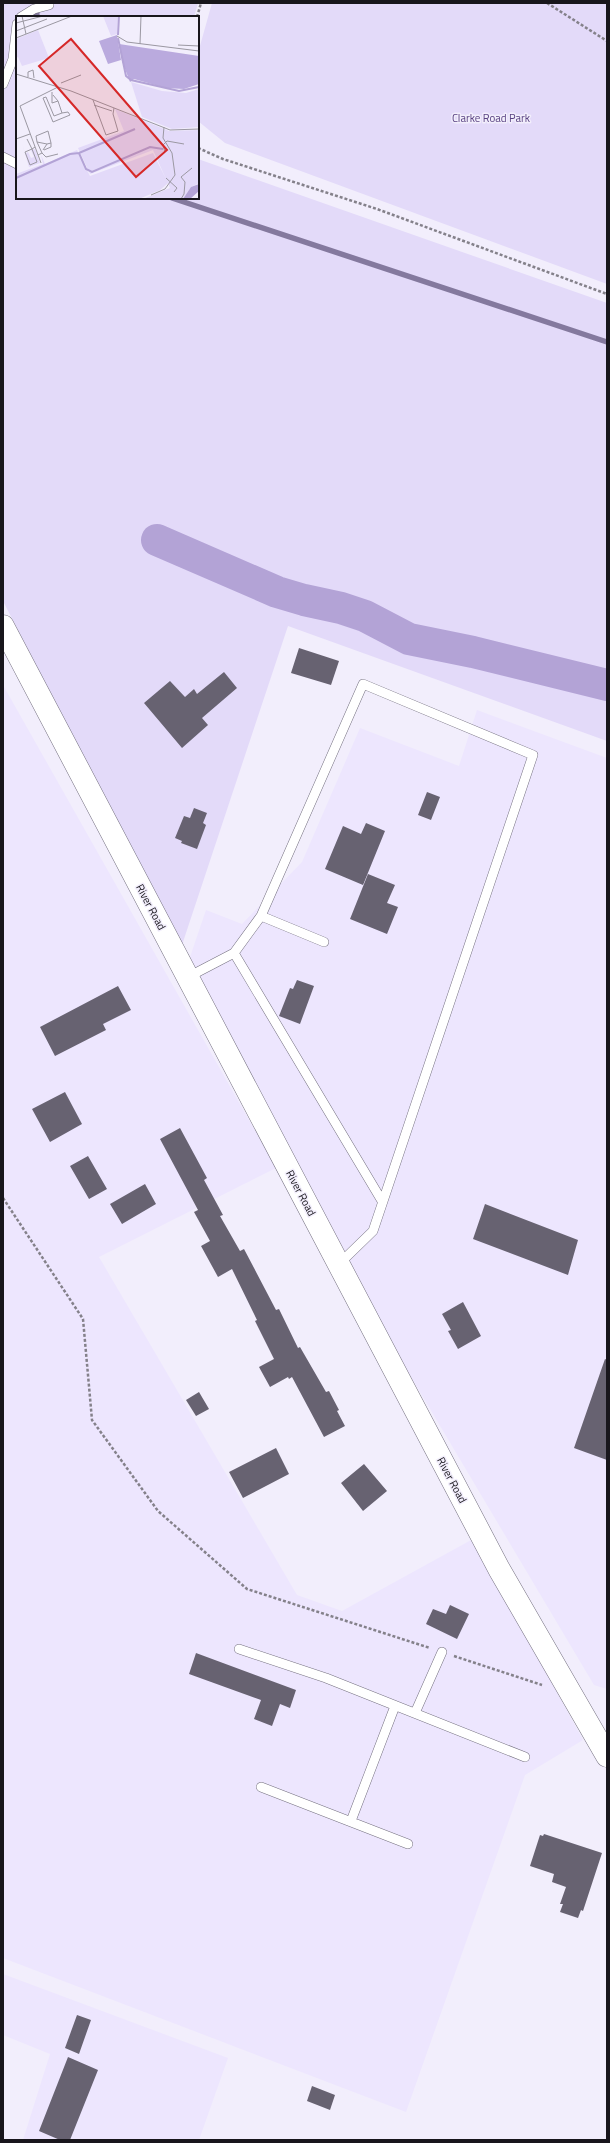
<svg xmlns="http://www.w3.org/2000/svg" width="610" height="2143" viewBox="0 0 610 2143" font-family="'Titillium Web',sans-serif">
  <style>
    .built { fill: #ede6fe }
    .green { fill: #e3daf9 }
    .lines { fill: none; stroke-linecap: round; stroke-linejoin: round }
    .stream { stroke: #84799e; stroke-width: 5.5 }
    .river { stroke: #b3a3d6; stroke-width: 32 }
    .building { fill: #676271 }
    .lane-casing { stroke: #757180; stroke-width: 10 }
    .secondary-casing { stroke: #757180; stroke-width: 23 }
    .path { stroke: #84818a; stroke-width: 2.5; stroke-dasharray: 3 2; stroke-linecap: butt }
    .lane { stroke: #fff; stroke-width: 9 }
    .secondary { stroke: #fff; stroke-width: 22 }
    .labels { text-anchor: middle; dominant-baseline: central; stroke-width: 3; stroke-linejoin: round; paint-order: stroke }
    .park-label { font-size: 11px; fill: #594282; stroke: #f2eefc }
    .street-label { font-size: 11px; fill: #18161c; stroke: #f2eefc }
    .inset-river { fill: none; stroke: #b3a3d6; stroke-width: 2 }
    .inset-road { fill: none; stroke: #9b98a2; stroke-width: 1 }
    .view { fill: #d62828; fill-opacity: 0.15; stroke: #d62828; stroke-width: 2 }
    .inset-edge { fill: none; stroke: #18161c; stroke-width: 2 }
  </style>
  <rect width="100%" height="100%" fill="#f2eefc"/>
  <path class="built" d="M3 685 276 1168 99 1257 297 1595 342 1611 473 1539 583 1740 525 1775 406 2112 3 1958Z
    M477 710 607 758V1689L594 1685 376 1318 189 960 206 910 242 924 302 862 360 728 459 766Z
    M3 1974 228 2058 199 2140H23L50 2054 3 2035Z"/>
  <path class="green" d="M3 3H198L194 17H17V198H198V159L607 303V741L288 626 181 948 3 601Z
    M212 3H607V284L225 143 198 121V53Z"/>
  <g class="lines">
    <path class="stream" d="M36 3 37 17
      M172 198 607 342"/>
    <path class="river" d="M157 540 277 592 304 600 341 608 365 616 409 639 473 652 607 685"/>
  </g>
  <path class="building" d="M299 648 339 661 331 685 291 673Z
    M224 672 237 688 202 718 208 725 182 748 144 703 170 681 185 697 194 689 197 694Z
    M427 792 440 797 431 820 418 815Z
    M194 808 207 813 203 823 206 825 197 849 181 843 182 841 175 838 184 816 190 818Z
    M366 823 385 831 363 885 325 869 343 826 361 834Z
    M368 874 395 885 387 903 398 907 387 934 350 919Z
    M297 980 314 986 300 1024 279 1016 290 988 293 989Z
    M118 986 131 1010 103 1024 106 1030 55 1056 40 1027Z
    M65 1092 82 1124 50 1142 32 1109Z
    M180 1128 207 1178 204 1180 223 1215 220 1216 240 1251 244 1249 276 1310 279 1309 298 1348 300 1347 326 1392 329 1391 339 1410 337 1411 345 1426 324 1437 292 1377 289 1379 288 1377 270 1387 259 1367 274 1359 255 1321 257 1320 232 1269 218 1277 201 1246 210 1241 194 1212 198 1210 160 1139Z
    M88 1156 107 1189 89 1199 70 1166Z
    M145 1184 156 1204 122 1224 110 1204Z
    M485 1204 578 1240 568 1275 473 1239Z
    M463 1302 481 1336 458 1349 448 1331 451 1330 442 1314Z
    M605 1359 607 1360V1460L574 1448Z
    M199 1392 209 1409 196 1416 186 1400Z
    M276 1448 289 1474 243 1498 229 1472Z
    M364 1464 387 1491 363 1511 341 1483Z
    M450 1605 469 1614 457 1639 426 1624 433 1609 446 1614Z
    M196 1653 296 1690 290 1708 280 1704 272 1726 254 1719 261 1700 189 1674Z
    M544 1834 602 1853 583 1911 581 1910 578 1918 560 1912 563 1904H560L566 1887 552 1882 554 1874 530 1866 540 1835 543 1836Z
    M77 2015 91 2020 79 2054 65 2048Z
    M68 2057 98 2070 70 2140H60L39 2131Z
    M312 2086 335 2095 330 2110 307 2101Z"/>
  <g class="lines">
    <g class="lane-casing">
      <path id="lane" d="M21 17 34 9 49 5
        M3 84 13 59 17 24
        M3 157 17 164
        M261 916 324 942
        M234 953 382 1201
        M188 977 234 953 261 916 363 684 533 755 373 1231 339 1264
        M239 1649 326 1678 525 1757
        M415 1713 442 1652
        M261 1787 408 1844
        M351 1821 395 1706"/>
    </g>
    <g class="secondary-casing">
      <path id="secondary" d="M3 626 499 1569 607 1756"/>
    </g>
    <path class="path" d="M547 3 607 41
      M197 17 201 3
      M198 148 223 159 377 209 607 294
      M3 1198 83 1319 92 1420 158 1511 247 1589 430 1648
      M454 1656 542 1685"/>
    <use href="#lane" class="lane"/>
    <use href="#secondary" class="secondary"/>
  </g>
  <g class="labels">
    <g class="park-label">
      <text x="491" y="118">Clarke Road Park</text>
    </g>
    <g class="street-label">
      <text transform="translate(151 907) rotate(62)">River Road</text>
      <text transform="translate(301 1193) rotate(62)">River Road</text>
      <text transform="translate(452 1480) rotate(62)">River Road</text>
    </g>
  </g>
  <g transform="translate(16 16)">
    <rect width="183" height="183" fill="#f2eefc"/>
    <path d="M87 0H102L101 18 95 20ZM22 14 33 42 6 50 2 41 0 42V23ZM115 66 146 75 170 77 183 73V111L156 113 126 101ZM99 93 153 115 183 114V167L175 171 167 183H127L154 172 152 167 144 174 123 183H0V158L27 148 25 139 29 148 61 134 74 160 137 137 150 163 137 134 74 158 62 132 108 115ZM6 127 9 138 12 136 15 142 18 141 15 134 19 133 24 147 13 151Z" fill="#e3daf9"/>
    <path d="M101 19 105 44 92 48 83 25ZM103 28 183 40V68L168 73 150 72 118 63 114 66 106 45Z" fill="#baaade"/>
    <path d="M183 168V175L174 183H167L175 171Z" fill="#b3a3d6"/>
    <path class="inset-river" d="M102 19 103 0M102 22 110 60 115 64 163 75 183 71M63 137 119 113M0 162 54 138 63 137 70 153 76 156 134 131 147 133"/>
    <path class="inset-road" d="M6 0 10 18M0 7 27 0M0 15 31 3M101 20 111 26 183 35M0 22 56 0M124 28 125 0M162 29 183 30M0 58 55 75 154 114 183 113M12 61V56L17 54 18 62M45 67 65 59M36 76V87L42 85 37 79M30 81 38 100 46 97 42 85M30 81 27 82 35 101M77 84 90 119 102 115 97 98 98 92M78 89 96 95M35 101 37 106 54 99 52 96 46 97M0 123 14 118M11 123 16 133 21 146 14 149 9 136 16 133 19 131M21 126 20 120 32 115 35 127M28 134 35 131V127L31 128M149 136 147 129 151 125 168 128M26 137 30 141 42 138M22 139 26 137 21 126 31 128 27 134M25 147 4 90 42 71M150 162 161 172 158 176M135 179 149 173 159 159 156 137 147 122 148 111M165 183 168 178 169 166 165 161 176 152"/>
    <path class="view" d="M55 23 151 134 120 161 23 50Z"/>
    <rect width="183" height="183" class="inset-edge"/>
  </g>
  <rect width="610" height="2143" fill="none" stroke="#18161c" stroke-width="8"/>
</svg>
